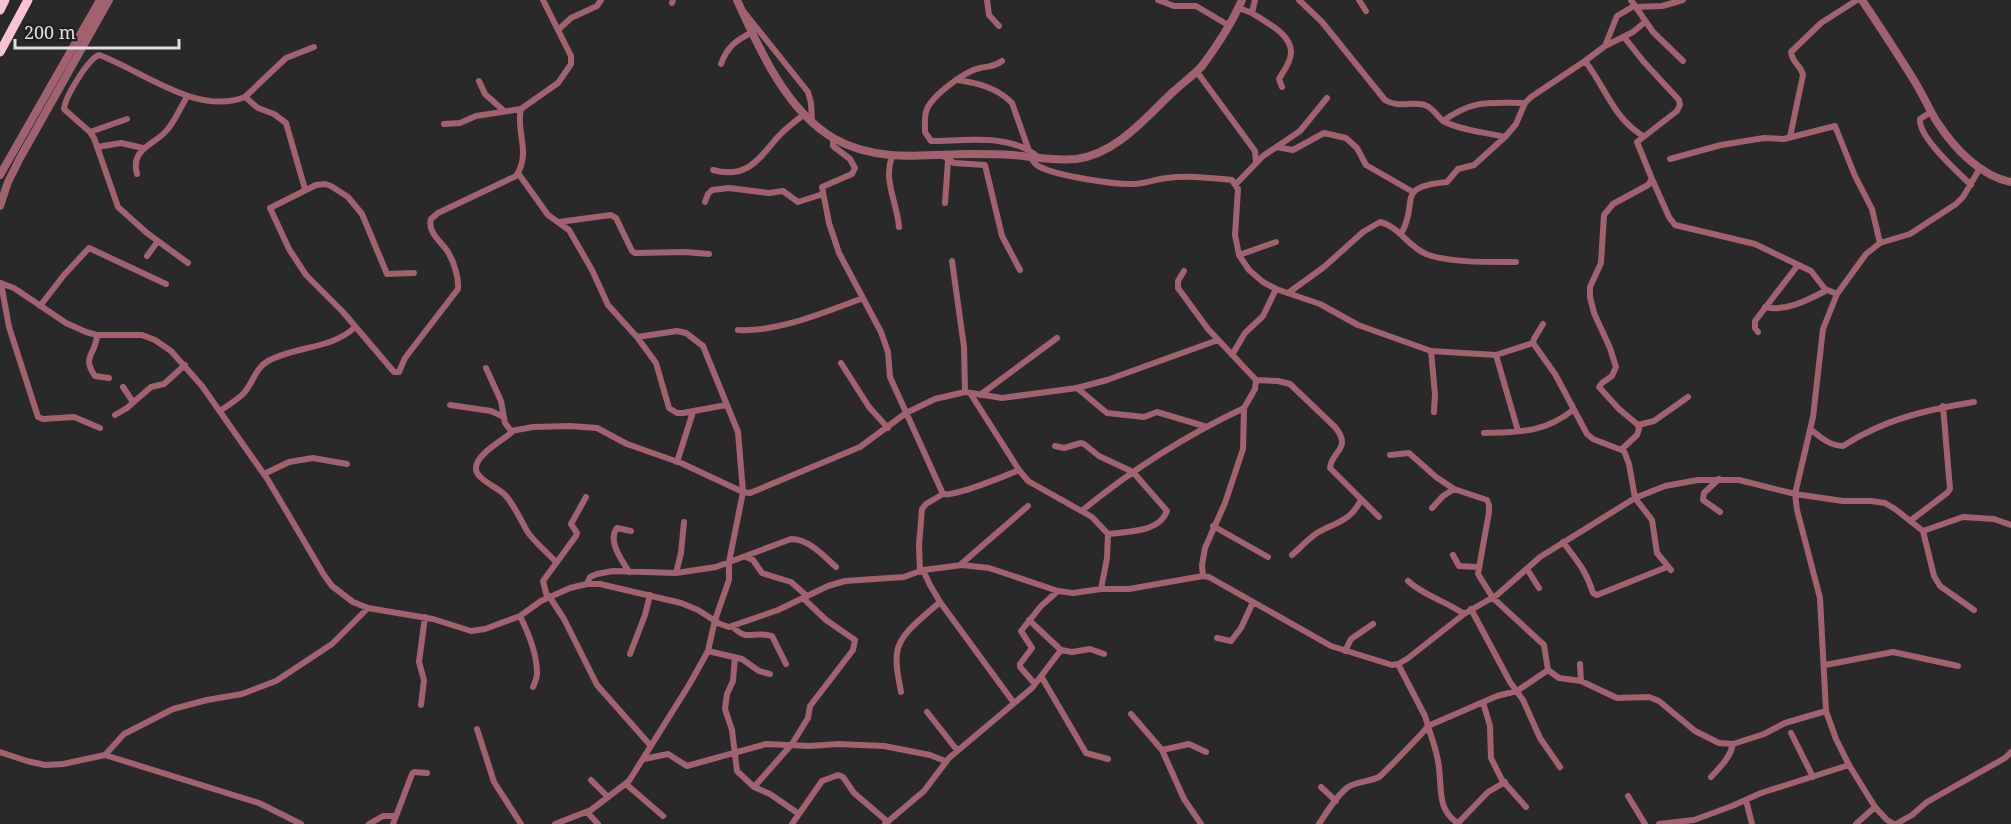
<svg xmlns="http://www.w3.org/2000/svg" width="2011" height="824" viewBox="0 0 2011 824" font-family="'Noto Serif',serif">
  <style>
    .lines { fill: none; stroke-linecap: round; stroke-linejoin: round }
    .minor { stroke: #a0626f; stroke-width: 6 }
    .tertiary { stroke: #a0626f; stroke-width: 8 }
    .trunk { stroke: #fac3ce; stroke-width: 9 }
  </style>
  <rect width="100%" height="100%" fill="#2a282a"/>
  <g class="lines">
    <path class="minor" d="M987 0 989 15 999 26
      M1158 0 1174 6H1196L1228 25
      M1299 0 1322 22 1385 100C1399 109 1414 100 1427 106 1434 109 1438 118 1445 122 1463 131 1485 132 1505 137
      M1359 0 1366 11
      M1631 0 1653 32 1683 61
      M672 3 673 0
      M1634 7 1662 6 1683 0
      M1239 8 1252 13 1255 0
      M744 12 808 92 811 103 812 120
      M1252 13C1265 22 1292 34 1291 53 1291 62 1283 72 1279 79L1282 87
      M558 30 571 18 597 6 601 0
      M1605 46 1617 16 1634 6
      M1002 61C994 67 989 66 980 68 965 71 933 95 927 109 924 115 925 125 925 132L931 141C965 141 1011 133 1038 157
      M1585 61C1606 88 1613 118 1643 136
      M721 64C727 47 736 40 753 32
      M1197 72 1255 151 1256 162
      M958 80C977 83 998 88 1012 103L1028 148
      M479 81 485 94 504 111
      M245 97 286 58 314 47
      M1931 112 1920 119C1918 137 1958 172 1971 185
      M1443 121C1474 99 1489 103 1525 103
      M444 124 460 123 476 116 521 109
      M90 132 127 119
      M1790 137 1803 75C1801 65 1792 63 1791 52L1821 23 1857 0
      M833 138V146L850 159 855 168 852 174 822 187 829 223 839 253 881 332 888 352 890 377 943 494C954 497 1005 476 1019 470
      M97 147 121 143 143 148
      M1276 147 1293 150 1324 133 1346 138 1357 148 1366 165 1413 192
      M942 155 954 163 985 165 1002 236 1020 270
      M892 156C883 181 897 202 899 227
      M1031 157C1033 162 1035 165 1040 167 1059 176 1114 185 1135 184 1146 183 1157 179 1167 178 1189 175 1210 178 1232 180L1238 189 1235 235 1239 255 1249 270 1263 282 1276 289 1320 304 1358 325 1431 351 1496 355 1518 431
      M1670 159 1721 145 1764 138 1784 139 1835 126 1855 176 1872 209 1880 243
      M713 170C745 179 758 161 776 139 784 130 795 121 805 114
      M518 173 548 215 569 230 592 270 608 305 637 337 656 363 669 408 677 413H683L726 405
      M137 174C130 148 155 145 167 130 175 121 180 108 187 97
      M1652 179 1669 217 1675 225 1755 244 1811 271 1825 289 1837 294
      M1236 184 1263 156 1300 131 1327 98
      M705 202 708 194 712 190 729 188 769 193 783 191 798 202 823 194
      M945 203 948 161
      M559 222 611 215 616 218 632 251 635 253 685 252 709 254
      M1401 234C1420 202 1393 187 1447 182L1458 169 1474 165 1505 137 1516 124 1525 103 1531 97 1585 61 1605 46 1633 32 1645 22
      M1239 255 1276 242
      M147 256 158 241
      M952 261 964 347 965 392
      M188 263 147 233 118 207 94 138 90 132 64 109C65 97 88 59 99 55 143 71 197 116 245 97L258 108 274 114 286 123 305 189
      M1184 271 1178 281V288L1208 329 1256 380 1255 389 1244 408 1243 449 1225 503 1205 548 1202 565 1203 576
      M414 273 387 274 362 214 348 197 331 186 325 184 316 185 270 208 289 249 306 275 343 312 394 372H399L405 358 458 289C459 278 454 262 448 252 442 242 427 233 431 219L438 213 516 176C532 152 515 131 521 109L558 83 571 64V56L543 0
      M0 283 14 288 66 323 86 332 97 335H142L155 340 171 351 202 386 268 480 324 575 332 586 353 602 368 608 433 619 471 631 485 629 520 616 541 601 570 588 587 584H600L681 603 698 610 720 624 729 627 778 610 828 586 845 581 904 577 923 570 939 568 962 565 989 568 1058 591 1073 593 1101 589H1129L1203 576 1209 577 1331 646 1392 665 1398 664 1407 659 1464 614 1497 595 1540 557 1635 498 1665 486 1698 480H1739L1795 494 1843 501H1871L1885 503 1895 509 1923 531 1963 517 1994 519 2011 525
      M1 283 9 327 38 417 43 419 74 417 100 428
      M1288 293 1324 267 1363 232 1380 222C1398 226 1409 247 1426 254 1448 263 1492 262 1516 262
      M40 306 64 275 89 248 166 284
      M1765 307C1786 312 1808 300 1827 290
      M738 330C776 333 828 311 863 298
      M1758 332 1755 328V321L1798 265
      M97 335C96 355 81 356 95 376L109 378
      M1533 343 1534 339 1543 324
      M1431 351 1435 394 1434 412
      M1232 355 1245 333 1263 316 1276 289
      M1496 355 1533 343 1555 374 1587 434 1593 439 1624 451 1629 464 1635 498 1652 520 1657 553 1671 570
      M841 363 869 407 888 428
      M486 368 501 401 505 423 511 431 533 427 570 426 597 428 627 444 681 463 743 492 750 493 860 447 906 413 935 399 965 392 1002 398 1077 388 1107 380 1218 340
      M1256 380 1278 381 1290 384 1335 427C1353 449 1331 451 1330 468L1379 517
      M123 387 133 402
      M1077 388 1107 413 1144 417 1157 412 1204 426
      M970 393 1019 470 1028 481 1092 517 1108 534 1107 558 1101 589
      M980 395 1057 338
      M450 405 491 411 504 417
      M220 411C228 405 237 400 243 394 253 384 255 368 268 361 295 346 333 349 355 327
      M115 415 127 408 151 387 164 384 185 365
      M1638 425 1654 421 1688 397
      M1810 429C1820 437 1830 446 1843 446 1850 442 1857 437 1864 434 1898 416 1937 408 1974 402
      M512 432C502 441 478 453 476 467 474 479 498 487 505 495 515 506 520 519 527 531 534 542 547 552 556 562
      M1484 433C1520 432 1544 433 1573 410
      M1055 446 1064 448 1081 443 1084 444 1099 456 1133 472 1167 511C1159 533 1128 531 1108 534
      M1622 449 1637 435 1639 429 1638 425 1619 409 1599 387 1602 383 1612 376 1616 367 1610 348 1594 313 1590 297V287L1601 263 1604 215 1613 204 1648 185 1652 179 1637 142 1677 111 1680 105 1679 100 1643 61 1624 37
      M1390 455 1409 453 1436 477 1454 489 1487 500 1489 505V512L1478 574 1493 598 1544 645 1548 670 1559 678 1581 681 1617 698 1649 697 1659 701 1695 731 1719 743 1733 744 1764 734 1785 723 1826 711
      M677 462 693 412
      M264 474 289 462 313 458 347 464
      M1719 479 1704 493 1703 500 1720 512
      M1432 508 1443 496 1454 489
      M1084 509C1133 469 1187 435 1244 408
      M1910 521 1947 493 1950 489 1943 406
      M1213 526 1268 557
      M1923 531 1934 576 1940 586 1974 610
      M1563 542C1577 561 1586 570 1593 593L1597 595 1667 567
      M1292 555C1300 548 1308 539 1317 533 1336 522 1350 522 1361 500
      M1453 555 1459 566 1478 567
      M746 557 753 560 762 573 791 582 807 596
      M960 565 1028 506
      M1527 569 1539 588
      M923 570 930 585 940 602 1014 703
      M629 572C622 560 607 541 617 528L631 531
      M920 572 919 545 922 509 926 504 943 494
      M676 573 681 553 684 522
      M1408 581C1424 596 1446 601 1464 614
      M587 584 590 577 597 574 613 571 676 573 716 567 791 539C809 539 824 556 836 567
      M549 596 564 619 597 685 651 746
      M547 597 543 581 576 536 577 533 571 524 586 497
      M1471 609 1510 682 1523 700 1540 738 1560 767
      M520 616C528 632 537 655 537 673 537 678 535 682 533 687
      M1029 620 1061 650 1072 652 1090 649 1104 654
      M732 626C748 643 752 630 772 636L786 664
      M1217 638 1231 641 1241 628 1253 602
      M708 651 742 659 759 671 770 674
      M1345 651 1351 639 1373 624
      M630 654 645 615 650 595
      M735 657 733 681 727 694 725 709 732 730 737 771 754 787 770 794 799 814
      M1580 664 1581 681
      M1825 665 1893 652 1958 666
      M1041 676 1086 753 1108 759
      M1035 684 1020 667V664L1032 648 1021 631 1041 606 1058 591
      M901 692C899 680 895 666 897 653 899 633 926 615 940 602
      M1483 702 1490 726 1491 758 1502 780 1526 807
      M421 705 424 680 419 662 425 617
      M927 712 957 750
      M1131 714 1162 750 1184 799 1201 824
      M477 729 494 782 521 824
      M1791 733 1813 777
      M1162 750 1189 744 1206 752
      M0 752 27 761 45 765 63 764 105 755 259 803 301 824
      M105 755 124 734 173 709 207 700 242 694 276 681 332 644 368 608
      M644 759 668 754 687 766 766 744 810 746 838 744 884 746 930 755 945 761
      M1711 777C1721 766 1730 758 1733 744
      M591 780 608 797
      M626 784 663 816
      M754 787 792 744 808 718 810 706 853 650 855 640 826 620 803 598
      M1321 787 1336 801
      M1628 796 1645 824
      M1746 800 1752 824
      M587 812 598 824
      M1458 823 1488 792 1505 782
      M369 824 383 816H396
      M393 824 412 774 414 772 427 773
      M555 824 591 810 629 781 689 685 708 651 715 620 729 580V562L743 492 738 432 703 346 686 333 677 331 637 337
      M792 824 822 781 838 775 843 777 854 793 888 822
      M885 824 924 791 949 758 1032 688 1061 650
      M1319 824C1327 812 1336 796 1348 787 1358 781 1369 782 1379 777 1383 774 1425 731 1428 726L1425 716 1398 664
      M1459 824C1437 810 1442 791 1439 768 1438 754 1432 739 1428 726L1497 696 1517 691 1548 670
      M1659 824 1694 820 1732 806 1761 793 1849 765
      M1856 824 1875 807
      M1894 824 1887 820 1875 807 1849 765 1836 739 1826 711 1820 598 1797 510 1795 494 1813 417 1823 329 1837 294 1866 254 1880 243 1910 234 1956 204 1963 197 1980 168
      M1896 824 1912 815 1927 802 2005 758 2011 752"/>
    <path class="tertiary" d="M737 0C759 49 787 112 835 139 876 162 922 155 968 154 983 154 998 154 1013 155 1034 157 1055 161 1076 159 1117 154 1147 116 1175 90 1184 82 1194 75 1202 66 1217 46 1232 23 1242 0
      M1862 0C1880 27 1898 54 1915 82 1923 95 1929 109 1937 122 1954 148 1980 176 2011 182
      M0 175 100 0
      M0 206 8 182 20 158 109 0"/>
    <path class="trunk" d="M0 10 5 0
      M0 52 28 0"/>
  </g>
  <path d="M15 39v9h164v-9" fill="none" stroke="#e0dee0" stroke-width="3"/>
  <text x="24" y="39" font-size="18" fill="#e0dee0" stroke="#211f20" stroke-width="4.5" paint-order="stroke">200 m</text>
</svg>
